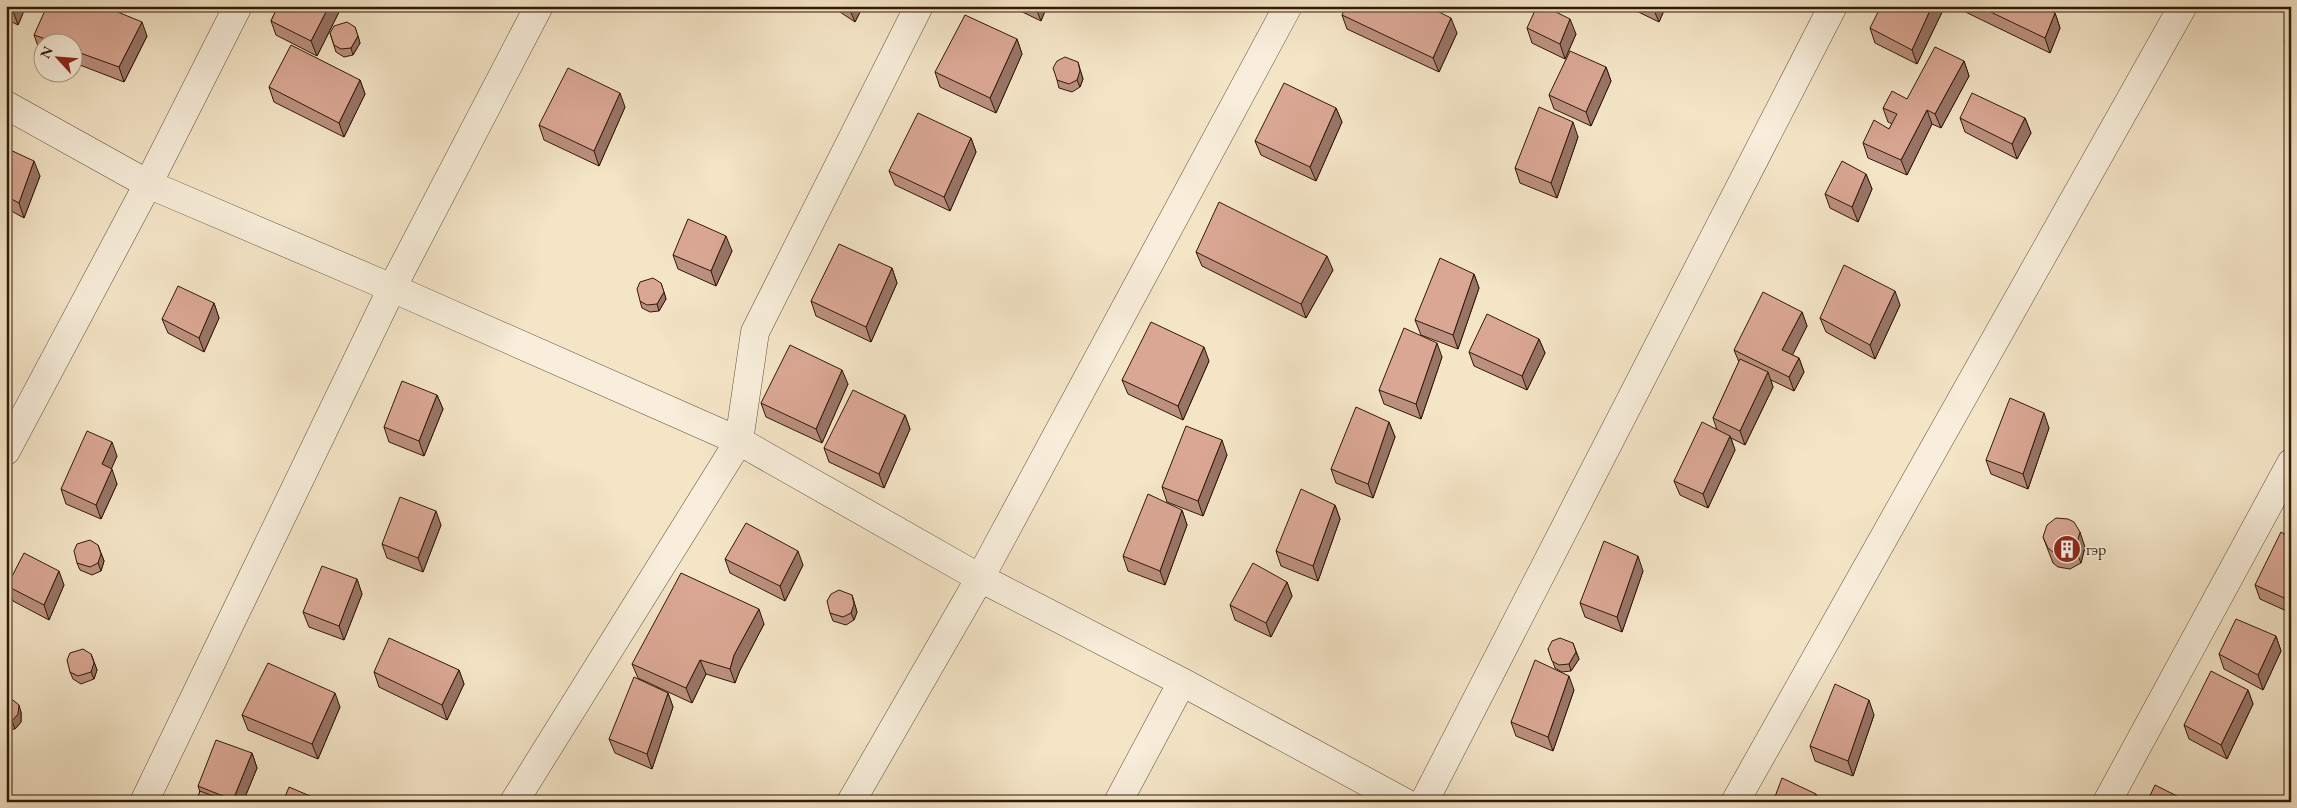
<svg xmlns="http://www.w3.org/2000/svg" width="2297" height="808" viewBox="0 0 2297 808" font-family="'EB Garamond',serif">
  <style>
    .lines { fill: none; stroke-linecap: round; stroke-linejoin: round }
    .minor-casing { stroke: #624c37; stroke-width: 29 }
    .minor { stroke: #f8eedb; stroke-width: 28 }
    .wall { fill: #bb907f; stroke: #311907 }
    .shaded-wall { fill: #997568; stroke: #311907 }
    .building { fill: #daa794; stroke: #311907 }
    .labels { text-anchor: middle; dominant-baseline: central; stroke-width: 4; stroke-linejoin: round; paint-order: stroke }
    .poi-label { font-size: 16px; fill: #311907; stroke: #f8eedb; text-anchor: start }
  </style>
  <rect width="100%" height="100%" fill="#f4e5c7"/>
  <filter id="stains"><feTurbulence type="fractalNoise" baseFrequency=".004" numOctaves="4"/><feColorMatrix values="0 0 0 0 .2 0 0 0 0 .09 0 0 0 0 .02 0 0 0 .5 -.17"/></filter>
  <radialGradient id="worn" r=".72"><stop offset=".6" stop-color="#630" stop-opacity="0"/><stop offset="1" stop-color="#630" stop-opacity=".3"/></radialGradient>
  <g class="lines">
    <g class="minor-casing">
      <path id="minor" d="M6 105 148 184 392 288 739 441 980 578 1182 682 1404 802
        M6 451 148 184 238 6
        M144 802 392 288 539 6
        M514 802 739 441 755 332 919 6
        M851 802 980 578 1288 6
        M1118 802 1182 682
        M1424 802 1833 6
        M1735 802 2183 6
        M2107 802 2291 463"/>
    </g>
    <use href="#minor" class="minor"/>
  </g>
  <path class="wall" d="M6 6H26L18 25 6 19Z
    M278 6H342L317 56 276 35 271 21Z
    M831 6H863L855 22Z
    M1010 6H1047L1041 21Z
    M1626 6H1666L1659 22Z
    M1953 6H2040L2055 13 2060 28 2050 53Z
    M1410 8 1457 33 1439 72 1347 29 1342 15Z
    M1944 8 1917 64 1875 43 1870 28Z
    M2291 21V58L2285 43Z
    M355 27 360 43 353 55 344 57 336 52 330 33Z
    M1527 28 1576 34 1565 59 1532 43Z
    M34 35 147 36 124 82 72 62V42H42V51L39 49Z
    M1017 39 1022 54 996 113 940 87 935 72Z
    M1964 61 1969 76 1941 128 1932 124 1907 175 1868 158 1863 143 1889 129 1892 124 1888 122 1883 108 1907 99Z
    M1606 67 1611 81 1591 126 1554 109 1549 95Z
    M1080 70 1083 79 1080 87 1072 92 1059 88 1057 80Z
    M360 80 365 94 344 137 274 102 269 87Z
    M625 107 599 166 544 140 539 125Z
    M1336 108 1342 122 1316 181 1261 155 1255 141Z
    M1960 118H2025L2031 133 2017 159 1965 132Z
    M1578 137 1557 198 1520 183 1515 168Z
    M971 138 976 152 950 211 895 185 889 171Z
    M6 148 40 176 24 218 6 208Z
    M1866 174 1872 189 1858 222 1830 208 1825 194Z
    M732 251 716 286 678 269 673 255Z
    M1196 252 1333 270 1306 318 1202 266Z
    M892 268 897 283 871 342 816 316 811 301Z
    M1474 274 1479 288 1458 349 1421 335 1415 320Z
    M661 283 666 299 659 311 650 312 642 308 640 301Z
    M214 303 219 318 204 352 168 333 162 319Z
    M1900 305 1875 359 1826 332 1820 318Z
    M1802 312 1807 326 1792 355 1799 358 1804 372 1794 391 1771 380 1773 387 1745 445 1731 438 1735 450 1708 508 1680 495 1674 481 1717 430 1713 418 1739 362 1734 350Z
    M1539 339 1545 353 1527 390 1474 366 1469 352Z
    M1442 357 1421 419 1384 404 1379 390Z
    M1209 361 1183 420 1128 394 1122 380Z
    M848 384 822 443 766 417 761 403Z
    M437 395 443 409 424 456 389 442 384 427Z
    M905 415 910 429 884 488 829 462 824 448Z
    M1389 422 1395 437 1373 498 1336 483 1331 469Z
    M2049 428 2028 489 1991 474 1986 460Z
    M1227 455 1203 516 1167 502 1162 487Z
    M117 456 111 469 117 484 101 519 66 504 61 489Z
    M1335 505 1340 519 1318 581 1281 566 1276 551Z
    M1182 510 1187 525 1165 585 1128 571 1123 556Z
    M441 525 423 572 387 558 382 544Z
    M2043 537 2085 547 2081 563 2070 569 2058 567 2053 563Z
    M2291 538V613L2260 599 2255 585Z
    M101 553 104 561 101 571 92 575 80 570 77 563Z
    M725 559 803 565 785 601 730 573Z
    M1643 571 1622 632 1585 617 1580 603Z
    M357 579 362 594 344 640 309 627 303 612Z
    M1287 582 1292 596 1271 637 1235 620 1230 605Z
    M64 585 49 620 13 601 7 586Z
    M852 595 857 612 854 620 846 625 833 621 830 613Z
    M764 624 740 670 735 683 706 674 692 703 638 678 632 664Z
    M2276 636 2281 651 2263 690 2224 669 2219 654Z
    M1573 643 1579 659 1571 671 1562 672 1555 668 1548 649Z
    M91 654 97 670 94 679 81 684 73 679 70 672Z
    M459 670 464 684 447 720 379 687 374 672Z
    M1574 690 1553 751 1516 736 1511 722Z
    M2248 690 2253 704 2227 759 2189 739 2184 725Z
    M668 693 673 707 652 769 615 753 609 739Z
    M6 696 21 712V722L15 729 6 730Z
    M340 707 318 759 248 730 242 715Z
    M1874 715 1853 776 1815 761 1810 746Z
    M252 753 257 768 243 802H196L200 792 198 786Z"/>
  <path class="shaded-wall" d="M15 6H26L18 25 13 11Z
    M329 6H342L317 56 311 41Z
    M850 6H863L855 22 849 8Z
    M1035 6H1047L1041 21Z
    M1654 6H1666L1659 22 1653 8Z
    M1932 6H1943L1944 8 1917 64 1912 50Z
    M2055 13 2060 28 2050 53 2045 38Z
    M1451 18 1457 33 1439 72 1433 58Z
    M1570 19 1576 34 1565 59 1560 44Z
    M142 22 147 36 124 82 119 67Z
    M358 36 360 43 353 55 351 48Z
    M1017 39 1022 54 996 113 990 98Z
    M1964 61 1969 76 1941 128 1935 114Z
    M1078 62 1083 79 1080 87 1077 80Z
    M1606 67 1611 81 1591 126 1586 112Z
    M360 80 365 94 344 137 339 123Z
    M620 93 625 107 599 166 594 151Z
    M1336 108 1342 122 1316 181 1310 167Z
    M1927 110 1932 124 1907 175 1901 160Z
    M2025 118 2031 133 2017 159 2012 144Z
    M1573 122 1578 137 1557 198 1551 183Z
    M971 138 976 152 950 211 944 197Z
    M34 161 40 176 24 218 19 203Z
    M1866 174 1872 189 1858 222 1852 207Z
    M726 236 732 251 716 286 711 271Z
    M1327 256 1333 270 1306 318 1301 304Z
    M892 268 897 283 871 342 866 327Z
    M1474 274 1479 288 1458 349 1453 335Z
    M1895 291 1900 305 1875 359 1870 345Z
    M664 292 666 299 659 311 657 304Z
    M214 303 219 318 204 352 199 338Z
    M1802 312 1807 326 1788 364 1782 350Z
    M1539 339 1545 353 1527 390 1522 376Z
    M1437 343 1442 357 1421 419 1416 404Z
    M1204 347 1209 361 1183 420 1178 406Z
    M1799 358 1804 372 1794 391 1789 377Z
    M842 370 848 384 822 443 816 429Z
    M1768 372 1773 387 1745 445 1740 431Z
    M437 395 443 409 424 456 419 441Z
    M2044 413 2049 428 2028 489 2023 474Z
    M905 415 910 429 884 488 879 474Z
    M1389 422 1395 437 1373 498 1368 484Z
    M1730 436 1735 450 1708 508 1703 494Z
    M1222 440 1227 455 1203 516 1198 501Z
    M112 442 117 456 107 479 102 464Z
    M112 469 117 484 101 519 96 505Z
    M1335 505 1340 519 1318 581 1313 566Z
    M1182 510 1187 525 1165 585 1160 571Z
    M436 511 441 525 423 572 418 558Z
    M2080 532 2085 547 2081 563 2075 549Z
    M98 545 104 561 101 571 98 563Z
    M798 551 803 565 785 601 780 586Z
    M1638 556 1643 571 1622 632 1617 617Z
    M59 571 64 585 49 620 44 605Z
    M357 579 362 594 344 640 339 626Z
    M1287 582 1292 596 1271 637 1266 623Z
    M852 595 857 612 854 620 851 613Z
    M759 609 764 624 740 670 735 683 730 669 734 655Z
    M2276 636 2281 651 2263 690 2258 675Z
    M1576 652 1579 659 1571 671 1569 664Z
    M91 654 97 670 94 679 91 672Z
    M700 660 706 674 692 703 686 688Z
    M459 670 464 684 447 720 442 705Z
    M1569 676 1574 690 1553 751 1548 737Z
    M2248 690 2253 704 2227 759 2221 745Z
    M335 693 340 707 318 759 312 744Z
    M668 693 673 707 652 769 647 754Z
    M1869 700 1874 715 1853 776 1848 761Z
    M19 705 21 712V722L15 729 12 721Z
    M252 753 257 768 243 802H234L233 800Z
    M1816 794 1819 802H1813Z"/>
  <path class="building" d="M6 6H15L13 11 6 7Z
    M47 6H103L142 22 119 67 72 50V42H54L34 35Z
    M278 6H329L311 41 271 21Z
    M1346 6H1407L1410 8 1412 6H1427L1451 18 1433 58 1342 15Z
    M1537 6H1544L1570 19 1560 44 1527 28Z
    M1881 6H1932L1912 50 1870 28Z
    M1978 6H2040L2055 13 2045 38Z
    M965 15 1017 39 990 98 935 72Z
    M2291 21V48L2285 43 2286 27Z
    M347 22 355 27 358 36 351 48 341 49 334 45 330 33 334 26Z
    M291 45 360 80 339 123 269 87Z
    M1935 47 1964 61 1935 114 1927 110 1901 160 1863 143 1874 120 1889 129 1897 114 1883 108 1892 91 1907 99Z
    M1570 51 1606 67 1586 112 1549 95Z
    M1065 57 1078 62 1080 71 1077 80 1069 84 1057 80 1053 68 1057 61Z
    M568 68 620 93 594 151 539 125Z
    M1284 83 1336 108 1310 167 1255 141Z
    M1972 93 2025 118 2012 144 1960 118Z
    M1539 107 1573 122 1551 183 1515 168Z
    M918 113 971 138 944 197 889 171Z
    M6 148 34 161 19 203 6 196Z
    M1842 161 1866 174 1852 207 1825 194Z
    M1219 202 1327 256 1301 304 1196 252Z
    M688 219 726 236 711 271 673 255Z
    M839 244 892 268 866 327 811 301Z
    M1440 258 1474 274 1453 335 1415 320Z
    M1844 265 1895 291 1870 345 1820 318Z
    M653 278 661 283 664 292 657 304 647 305 640 301 637 289 640 282Z
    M178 286 214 303 199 338 162 319Z
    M1763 292 1802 312 1782 350 1799 358 1789 377 1734 350Z
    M1487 314 1539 339 1522 376 1469 352Z
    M1151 322 1204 347 1178 406 1122 380Z
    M1404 328 1437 343 1416 404 1379 390Z
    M790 345 842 370 816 429 761 403Z
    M1740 359 1768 372 1740 431 1713 418Z
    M402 381 437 395 419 441 384 427Z
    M853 390 905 415 879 474 824 448Z
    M2010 398 2044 413 2023 474 1986 460Z
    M1356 407 1389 422 1368 484 1331 469Z
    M1702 422 1730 436 1703 494 1674 481Z
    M1186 426 1222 440 1198 501 1162 487Z
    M87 431 112 442 102 464 112 469 96 505 61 489Z
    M1301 489 1335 505 1313 566 1276 551Z
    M1148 494 1182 510 1160 571 1123 556Z
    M400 497 436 511 418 558 382 544Z
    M2056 518 2068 519 2074 522 2080 532 2075 549 2064 555 2053 552 2048 548 2043 537 2047 525Z
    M746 523 798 551 780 586 725 559Z
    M2281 532 2291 538V601L2255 585Z
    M90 540 98 545 101 554 98 563 90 567 77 563 74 551 77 544Z
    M1604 541 1638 556 1617 617 1580 603Z
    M24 553 59 571 44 605 7 586Z
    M1253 563 1287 582 1266 623 1230 605Z
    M322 566 357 579 339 626 303 612Z
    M681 573 759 609 734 655 730 669 700 660 686 688 632 664Z
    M839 590 852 595 854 604 851 613 843 617 830 613 827 601 831 594Z
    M2236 619 2276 636 2258 675 2219 654Z
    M389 638 459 670 442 705 374 672Z
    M1560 638 1573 643 1576 652 1569 664 1559 665 1552 661 1548 649 1552 641Z
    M83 649 91 654 94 663 91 672 78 676 70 672 67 660 70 653Z
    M1535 660 1569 676 1548 737 1511 722Z
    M268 663 335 693 312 744 242 715Z
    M2211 671 2248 690 2221 745 2184 725Z
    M634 677 668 693 647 754 609 739Z
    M1835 684 1869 700 1848 761 1810 746Z
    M6 696H8L19 705 18 714 12 721 6 722Z
    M216 740 252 753 233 800 198 786Z
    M1782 778 1816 794 1813 802H1773Z
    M2155 785 2189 802H2147Z
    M289 787 324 802H283Z
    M200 791 228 802H196Z"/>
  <defs>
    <g id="building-disc" transform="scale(1.4375)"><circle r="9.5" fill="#8f2418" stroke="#f8eedb"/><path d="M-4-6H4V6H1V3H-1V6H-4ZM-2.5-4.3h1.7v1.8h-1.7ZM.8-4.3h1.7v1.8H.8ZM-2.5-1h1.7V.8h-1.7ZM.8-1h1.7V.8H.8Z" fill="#fff"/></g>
  </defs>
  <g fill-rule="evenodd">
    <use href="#building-disc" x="2067" y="549"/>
  </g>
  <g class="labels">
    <g class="poi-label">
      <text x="2086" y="549">гэр</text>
    </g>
  </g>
  <rect width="2297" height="808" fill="none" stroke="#f4e5c7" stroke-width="25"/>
  <rect x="8" y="8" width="2282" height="793" fill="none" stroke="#311907" stroke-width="2.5"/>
  <rect x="12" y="12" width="2272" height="783" fill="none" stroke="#311907"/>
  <g transform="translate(58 58) rotate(296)"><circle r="24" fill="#f8eedb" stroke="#a89986"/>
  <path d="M0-4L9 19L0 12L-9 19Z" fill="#8f2418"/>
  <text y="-8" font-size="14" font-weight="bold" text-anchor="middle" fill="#311907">N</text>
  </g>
  <rect width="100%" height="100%" filter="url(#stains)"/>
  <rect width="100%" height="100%" fill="url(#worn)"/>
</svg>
